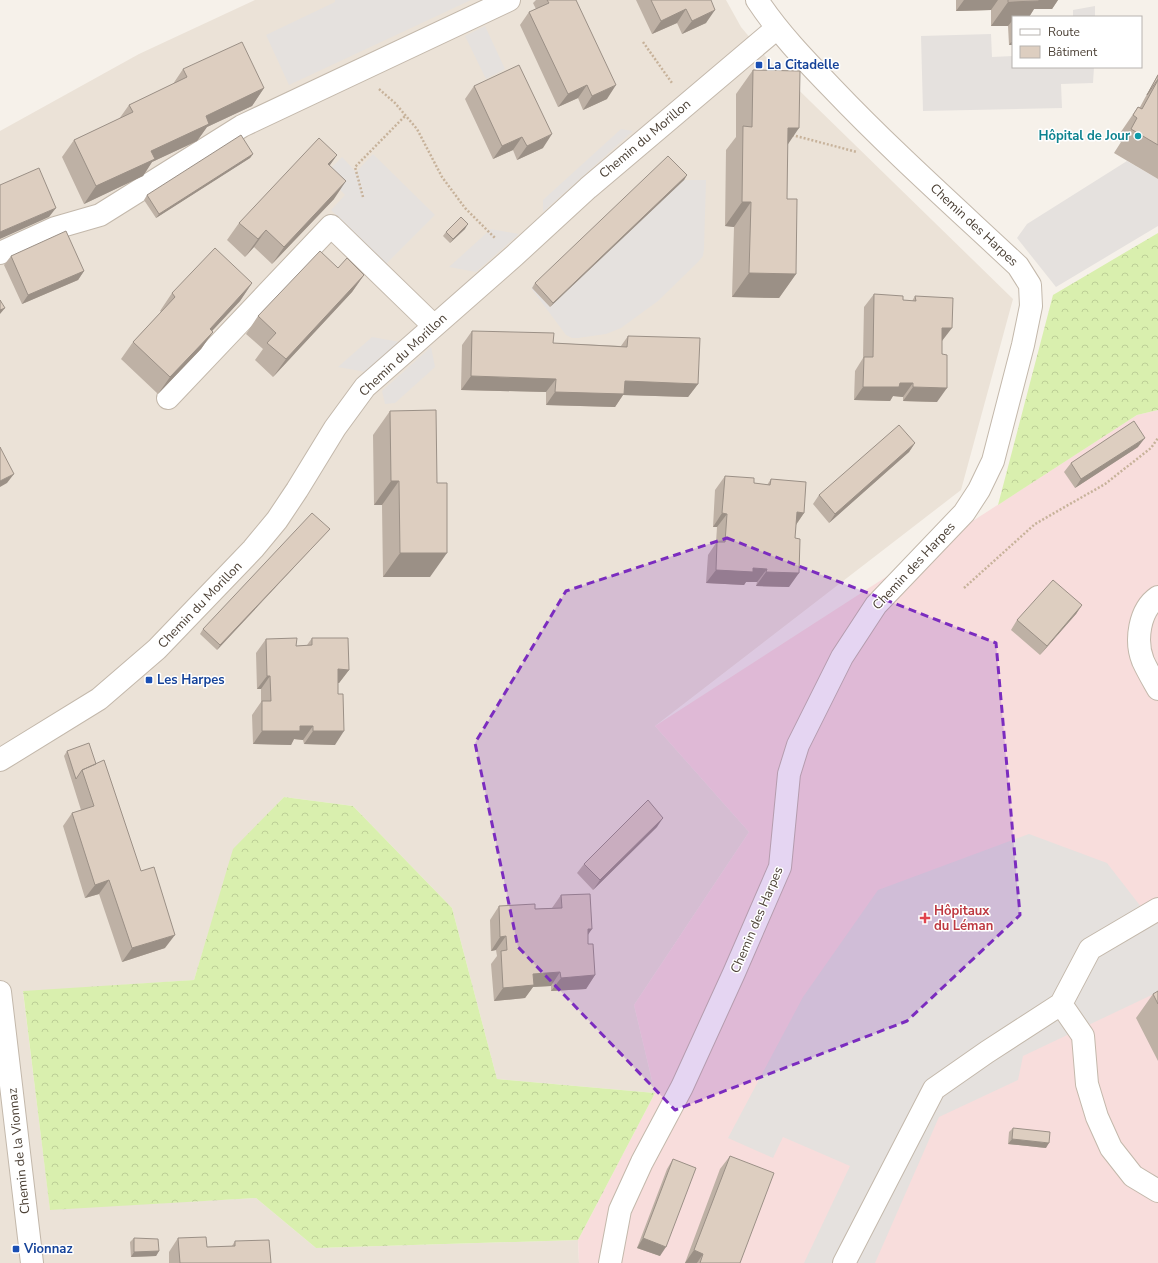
<svg xmlns="http://www.w3.org/2000/svg" width="1158" height="1263" viewBox="0 0 1158 1263" font-family="'Nunito Sans',sans-serif">
  <style>
    .residential { fill: #ebe2d7 }
    .medical { fill: #f8dddc }
    .forest { fill: url(#forest-crowns) }
    .parking { fill: #e5e1de }
    .lines { fill: none; stroke-linecap: round; stroke-linejoin: round }
    .minor-casing { stroke: #c3b8ab; stroke-width: 24 }
    .path { stroke: #c7b29a; stroke-width: 2.5; stroke-dasharray: 2 2; stroke-linecap: butt }
    .minor { stroke: #fff; stroke-width: 22 }
    .wall { fill: #beb1a5 }
    .shaded-wall { fill: #9b9086 }
    .building { fill: #ddcec0; stroke: #9b9086 }
    .marked { fill: #7b2cbf; fill-opacity: 0.2; stroke: #7b2cbf; stroke-width: 3; stroke-dasharray: 8 5; stroke-linejoin: round }
    .transit-dot { fill: #1a4fb4; stroke: #fff; stroke-width: 1.5 }
    .culture-dot { fill: #0f9aa8; stroke: #fff; stroke-width: 1.5 }
    .health-dot { fill: #e0444e; stroke: #fff; stroke-width: 1.5 }
    .labels { text-anchor: middle; dominant-baseline: central; stroke-width: 3; stroke-linejoin: round; paint-order: stroke }
    .transit-label { font-size: 13px; font-weight: bold; fill: #164399; stroke: #fff; text-anchor: start }
    .culture-label { font-size: 13px; font-weight: bold; fill: #0d838f; stroke: #fff; text-anchor: end }
    .street-label { font-size: 13px; fill: #4c4136; stroke: #fff }
    .health-label { font-size: 13px; font-weight: bold; fill: #be3a42; stroke: #fff; text-anchor: start }
  </style>
  <defs>
    <pattern id="forest-crowns" width="20" height="18" patternUnits="userSpaceOnUse"><rect width="20" height="18" fill="#d9efae"/><path d="M2 6a3 3 0 1 1 6 0M12 15a3 3 0 1 1 6 0" fill="none" stroke="#bcce96"/></pattern>
  </defs>
  <rect width="100%" height="100%" fill="#f6f1ea"/>
  <path class="residential" d="M255 0H726L741 27 771 63 1013 299 961 490 655 726 749 832 634 1005 655 1093 497 1079 452 908 353 806 284 797 234 849 194 980 23 992 50 1209 256 1198 316 1248 578 1240 579 1263H0V131L139 54Z"/>
  <path class="medical" d="M1158 410V1263H579L578 1240 655 1093 634 1005 749 832 655 726 1137 415Z"/>
  <path class="forest" d="M1158 233V410L1137 415 998 505 1053 295Z
    M284 797 353 806 452 908 497 1079 655 1093 578 1240 316 1248 256 1198 50 1210 23 991 194 980 233 849Z"/>
  <path class="parking" d="M335 0H471L289 85 266 35 335 2Z
    M1095 6V17H1073V10Z
    M485 26 505 69 486 79 465 36Z
    M991 34 992 57 1013 56V67H1094L1093 83 1061 84 1062 108 923 111 921 36Z
    M621 129 633 131 543 212V200Z
    M373 154 435 215 386 264 331 210 345 195 325 174 342 157 356 172Z
    M665 160 684 180H706L704 249 703 256 698 262 658 301 621 328 606 334 578 338H572L566 335 531 288Z
    M1127 161 1158 179V226L1056 287 1017 238 1027 224Z
    M491 229 519 234 476 272 449 267Z
    M372 337 400 342 366 372 338 367Z
    M431 347 435 367 395 403 385 404 382 391Z
    M1029 834 1107 863 1152 921 1158 918V992L1023 1056 1018 1080 939 1117 875 1263H804L850 1166 783 1137 773 1158 728 1138 803 997 878 890Z"/>
  <g class="lines">
    <g class="minor-casing">
      <path id="minor" d="M0 253 55 228 100 215 242 126 509 0
        M168 398 331 226 434 326
        M1158 597C1139 610 1135 641 1143 661 1147 670 1153 680 1158 689
        M0 760 99 699 157 649 253 549 277 520 297 490 335 428 365 387 514 256 588 188 777 28
        M0 992 32 1263
        M1061 1004 1083 1036 1087 1084 1097 1117 1111 1148 1133 1176 1158 1191
        M610 1263 620 1210 642 1162 682 1087 734 973 780 867 789 774 798 745 842 657 876 605 964 513 979 490 993 461 1023 345 1031 306 1030 285 1018 266C955 207 891 150 832 88 805 60 778 32 757 0
        M844 1263 934 1089 987 1052 1061 1004 1090 949 1158 909"/>
    </g>
    <path class="path" d="M643 42 672 83
      M379 89 395 103 417 129 442 177 465 208 495 238
      M792 135 857 152
      M363 197 355 167 406 115
      M964 588 1035 524 1105 484 1151 448 1158 438"/>
    <use href="#minor" class="minor"/>
  </g>
  <path class="wall" d="M536 0H576L607 99 583 110 578 98 558 107 520 25 529 12 536 9 533 3Z
    M636 0H711L706 23 682 34 677 23 652 34Z
    M956 0H1058L1052 9H1034L1029 17H1013V45H1009L1008 26H991V10L956 11Z
    M183 69 264 88 252 106 207 127 197 141 152 162 143 176 84 204 62 157 74 140 119 119 129 105 173 84Z
    M753 70 787 199 796 274 779 298 732 297 734 227 725 226 726 150 736 137V94Z
    M1158 74V179L1114 153 1121 142 1116 139 1138 107H1140Z
    M474 86 543 148 517 160 513 150 493 159 465 99Z
    M253 154 250 158 156 218 144 200 147 195Z
    M337 155 329 166 334 199 272 264 254 247 245 257 227 240 239 223Z
    M687 175 684 180 550 307 532 288 535 283Z
    M465 229 450 243 443 236 446 232Z
    M11 256 84 271 78 280 22 304 4 265Z
    M338 268 364 275 352 292 273 377 255 360 263 349 246 334 258 316Z
    M252 283 240 301 212 331 213 332 201 349 158 394 121 359 133 342 161 312 160 311 172 293Z
    M874 294 903 300 912 301 915 296 942 341 937 402 903 401V397L893 396 890 401 854 400 855 371 863 358 864 307Z
    M472 331 553 343 621 346 628 336 698 384 688 397 623 395 615 407 546 405V392L461 390 462 345Z
    M390 411 430 577H383L382 505H374L373 435Z
    M915 443 909 452 829 523 813 504 819 495Z
    M1138 447 1075 488 1064 472 1071 463Z
    M725 476 754 483 767 485 771 479 804 513 796 525 789 587 756 586 757 582H746L744 585 706 583 708 555 716 543 717 527H713L715 490Z
    M330 529 326 533 217 650 200 634 203 629Z
    M1082 605 1076 614 1040 655 1011 630 1017 620Z
    M312 638 349 670 339 683H338L335 745 304 744 303 740 294 739 291 745 253 744 252 715 261 702V689H257L256 653 266 639 296 646 307 645Z
    M67 751 96 764 165 948 122 962 99 894 85 898 63 826 72 813 81 810 64 756Z
    M657 827 593 890 577 873 584 864Z
    M561 895 588 935V944L595 975 586 989 551 991V986L533 987 525 998 494 1001 491 964 497 956 496 950 491 951 490 920 499 906 535 909 552 908Z
    M1158 991V1061L1136 1018 1153 994Z
    M1013 1128 1046 1148 1008 1144 1009 1132Z
    M730 1156 740 1263H685L720 1169Z
    M673 1159 660 1256 637 1248 667 1169Z
    M134 1238 159 1251 156 1256 131 1257 130 1242Z
    M178 1238 207 1247 232 1246 235 1241 271 1263H169V1252Z"/>
  <path class="shaded-wall" d="M964 0H998L991 10 956 11Z
    M1029 0H1058L1052 9H1034L1029 17H1013V26L1012 21 1008 26H991L1008 2Z
    M686 9 677 23 652 34 661 21Z
    M715 10 706 23 682 34 692 21Z
    M1012 41H1013V45H1009Z
    M587 85 578 98 558 107 568 94Z
    M616 85 607 99 583 110 592 96Z
    M264 88 252 106 207 127 197 141 152 162 143 176 84 204 96 186 206 116Z
    M788 128H799L782 153Z
    M552 134 543 148 517 160 527 146Z
    M522 137 513 150 493 159 502 146Z
    M253 154 250 158 156 218 159 214Z
    M337 155 325 172 328 164Z
    M687 175 684 180 550 307 553 303Z
    M346 181 334 199 272 264 284 247Z
    M742 202H751L734 227 725 226Z
    M56 208 49 217 0 239V232Z
    M468 224 465 229 450 243 453 239Z
    M266 230 254 247 245 257 258 239Z
    M84 271 78 280 22 304 28 295Z
    M749 273 796 274 779 298 732 297Z
    M364 275 352 292 273 377 286 359Z
    M252 283 240 301 198 346 210 329Z
    M5 308 0 314V310Z
    M942 328H952L942 341H933Z
    M213 332 201 349 158 394 170 377Z
    M471 376 556 379 546 392 461 390Z
    M625 381 698 384 688 397 623 395 615 407 546 405 555 392Z
    M900 383H913L903 397 893 396 890 401 854 400 863 387Z
    M913 387 947 388 937 402 903 401Z
    M1145 438 1138 447 1075 488 1081 479Z
    M915 443 909 452 829 523 835 514Z
    M14 474 7 483 0 487V481Z
    M391 481H399L382 505H374Z
    M797 512 804 513 795 526Z
    M722 513 727 514 717 527H713Z
    M330 529 326 533 217 650 220 645Z
    M400 553H447L430 577H383Z
    M753 568 767 569 757 582H746L744 585 706 583 716 570Z
    M766 572 799 573 789 587 756 586Z
    M1082 605 1076 614 1040 655 1047 646Z
    M338 669 349 670 339 683H328Z
    M267 676H270L261 689H257Z
    M300 726H313L303 740 294 739 291 745 253 744 262 731Z
    M313 731H344L335 745 304 744Z
    M663 818 657 827 593 890 600 880Z
    M109 880 99 894 85 898 95 885Z
    M588 929H592L583 942Z
    M175 935 165 948 122 962 132 948Z
    M506 936 496 950 491 951 500 937Z
    M560 972 551 986 533 987 525 998 494 1001 503 988 533 974Z
    M595 975 586 989 551 991 561 978Z
    M1012 1139 1049 1143 1046 1148 1008 1144Z
    M643 1238 666 1247 660 1256 637 1248Z
    M694 1250 703 1254 697 1263H685Z
    M159 1251 156 1256 131 1257 134 1252Z"/>
  <path class="building" d="M547 0H576L616 85 592 96 587 85 568 94 529 12 549 3Z
    M651 0H711L715 10 692 21 686 9 661 21Z
    M1008 0H1039V1L1008 2Z
    M1012 21H1013V41H1012Z
    M242 42 264 88 206 116 209 124 151 151 155 159 96 186 74 140 133 112 129 105 187 77 183 69Z
    M519 65 552 134 527 146 522 137 502 146 474 86Z
    M753 70 800 71 799 128H788L787 199H797L796 274 749 273 751 202H742L743 126 752 127Z
    M1158 75V79L1147 95Z
    M1158 80V145L1131 129 1137 118 1133 115 1138 107 1142 109Z
    M241 135 253 154 159 214 147 195Z
    M319 138 337 155 328 164 346 181 284 247 266 230 258 239 239 223Z
    M668 156 687 175 553 303 535 283Z
    M39 168 56 208 0 232V185Z
    M461 217 468 224 453 239 446 232Z
    M66 231 84 271 28 295 11 256Z
    M215 248 252 283 210 329 213 332 170 377 133 342 175 297 172 293Z
    M320 251 338 268 347 258 364 275 286 359 267 343 276 333 258 316Z
    M874 294 903 296V300L916 301 915 296 953 298 952 328H942V354L947 355V388L913 387V383H900L899 387H863L864 357H873Z
    M0 300 5 308 0 310Z
    M472 331 554 333 553 343 627 347 628 336 700 338 698 384 625 381 624 394 555 392 556 379 471 376Z
    M436 410 437 483H447V553H400L399 481H391L390 411Z
    M1134 421 1145 438 1081 479 1071 463Z
    M899 425 915 443 835 514 819 495Z
    M0 447 14 474 0 481Z
    M725 476 754 478V483L770 485 771 479 806 482 804 513 797 512 795 538 800 539 799 573 766 572 767 569 753 568V572L716 570 717 542H725L727 514 722 513Z
    M312 513 330 529 220 645 203 629Z
    M1053 580 1082 605 1047 646 1017 620Z
    M297 638 296 646 312 645V638H348L349 670 338 669V694H343L344 731H313V726H300V731H262V701H271L270 676H267L266 639Z
    M89 743 96 764 82 770 76 779 67 751Z
    M104 760 141 871 154 867 175 935 132 948 109 880 95 885 72 813 94 806 82 770Z
    M648 800 663 818 600 880 584 864Z
    M590 894 592 929H588V944H593L595 975 561 978 560 972 533 974 534 985 503 988 501 951 507 950 506 936 500 937 499 906 535 904V909L562 908 561 895Z
    M1158 991V1004L1153 994Z
    M1013 1128 1050 1132 1049 1143 1012 1139Z
    M730 1156 774 1173 740 1263H700L703 1254 694 1250Z
    M673 1159 696 1168 666 1247 643 1238Z
    M206 1237 207 1247 235 1246V1241L269 1240 271 1263H180L178 1238Z
    M134 1238 158 1239 159 1251 134 1252Z"/>
  <path class="marked" d="M727 538 996 643 1020 915 907 1021 675 1110 518 947 475 743 566 591Z"/>
  <g class="transit-dot">
    <rect x="755" y="61" width="8" height="8" rx="2"/>
    <rect x="145" y="676" width="8" height="8" rx="2"/>
    <rect x="12" y="1245" width="8" height="8" rx="2"/>
  </g>
  <circle class="culture-dot" cx="1138" cy="136" r="4"/>
  <path class="health-dot" d="M923 912h4v4h4v4h-4v4h-4v-4h-4v-4h4z"/>
  <g class="labels">
    <g class="transit-label">
      <text x="767" y="65">La Citadelle</text>
      <text x="157" y="680">Les Harpes</text>
      <text x="24" y="1249">Vionnaz</text>
    </g>
    <g class="culture-label">
      <text x="1130" y="136">Hôpital de Jour</text>
    </g>
    <g class="street-label">
      <text transform="translate(645 139) rotate(-40)">Chemin du Morillon</text>
      <text transform="translate(974 225) rotate(43)">Chemin des Harpes</text>
      <text transform="translate(403 355) rotate(-43)">Chemin du Morillon</text>
      <text transform="translate(914 566) rotate(-47)">Chemin des Harpes</text>
      <text transform="translate(200 605) rotate(-46)">Chemin du Morillon</text>
      <text transform="translate(757 920) rotate(-67)">Chemin des Harpes</text>
      <text transform="translate(19 1151) rotate(-96)">Chemin de la Vionnaz</text>
    </g>
    <g class="health-label">
      <text x="934" y="911">Hôpitaux<tspan x="934" dy="15">du Léman</tspan></text>
    </g>
  </g>
  <rect x="1012" y="16" width="130" height="52" fill="#ffffff" stroke="#b7b3af"/>
  <rect x="1020" y="29" width="20" height="6" fill="#ffffff" stroke="#b7b3af"/>
  <text x="1048" y="36" font-size="12" fill="#4c4136">Route</text>
  <rect x="1020" y="46" width="20" height="12" fill="#ddcec0" stroke="#b7b3af"/>
  <text x="1048" y="56" font-size="12" fill="#4c4136">Bâtiment</text>
</svg>
